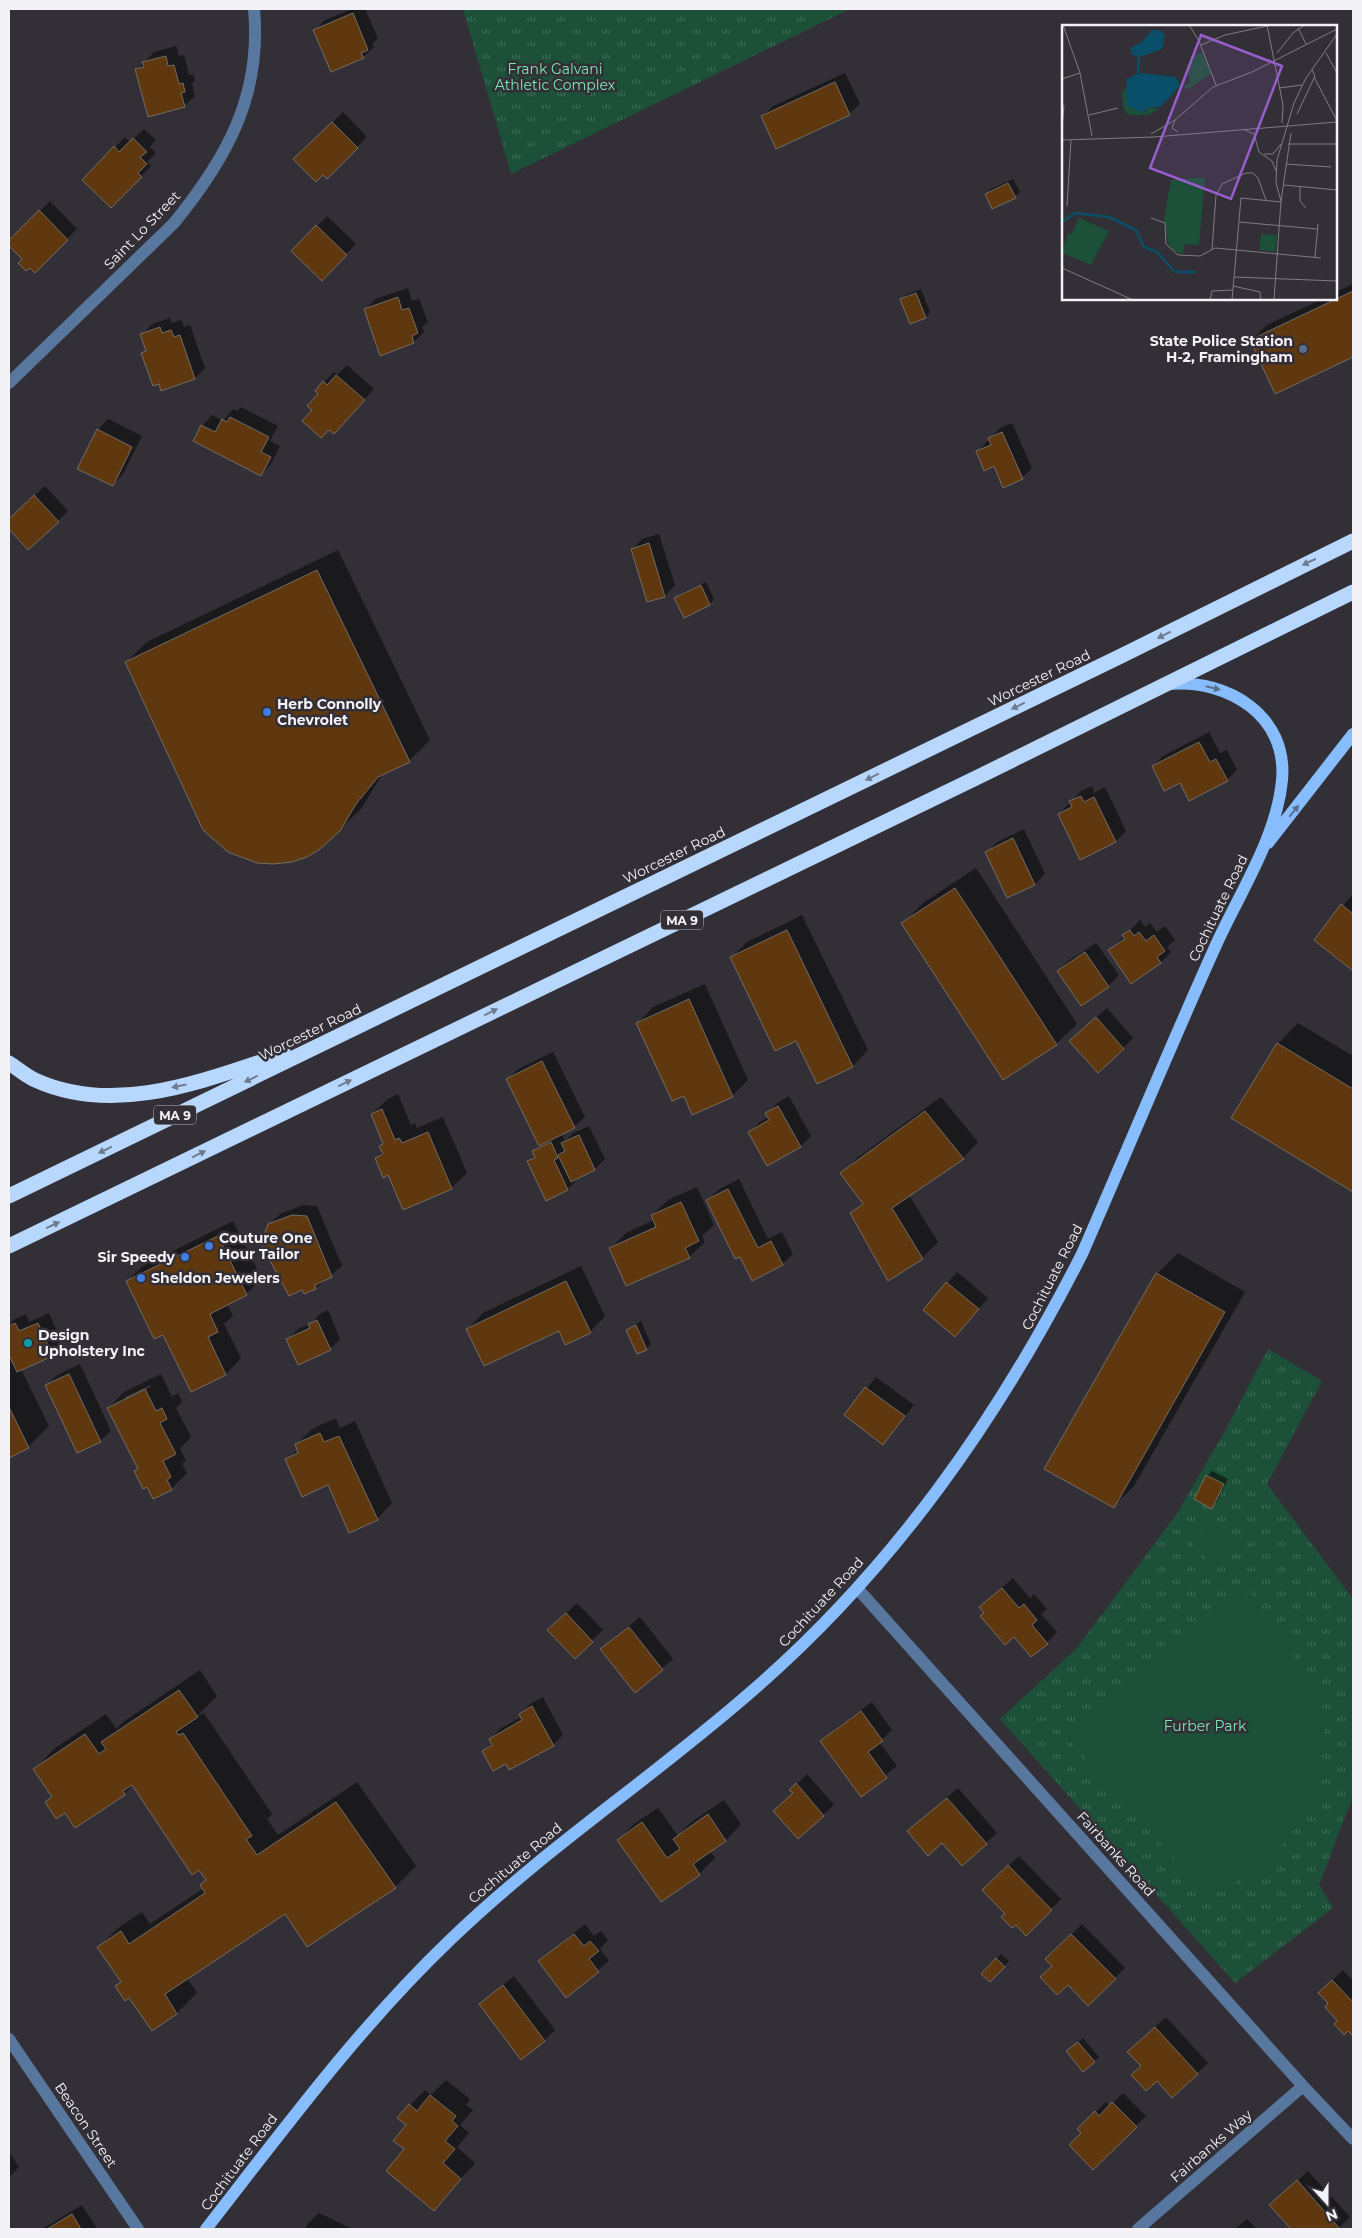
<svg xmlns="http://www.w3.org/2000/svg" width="1362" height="2238" viewBox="0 0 1362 2238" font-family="Montserrat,sans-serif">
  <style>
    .grass { fill: url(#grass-tufts) }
    .pitch { fill: #1d5038 }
    .shadow { fill: #0007; fill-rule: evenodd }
    .building { fill: #60380f; stroke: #736c66 }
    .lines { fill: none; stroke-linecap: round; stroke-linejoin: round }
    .minor { stroke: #57779e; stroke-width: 12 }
    .major { stroke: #87bdfc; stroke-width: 12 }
    .highway { stroke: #b7d7fd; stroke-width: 15 }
    .oneway { fill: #6e7b90 }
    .oneway2 { fill: #586f8f }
    .service-dot { fill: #5c6f8a; stroke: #322f36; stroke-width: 2 }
    .shop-dot { fill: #3f7fe0; stroke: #322f36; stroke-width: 2 }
    .culture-dot { fill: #0f9aa8; stroke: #322f36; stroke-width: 2 }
    .labels { text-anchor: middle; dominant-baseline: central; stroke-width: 5; stroke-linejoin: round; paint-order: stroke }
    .shield { fill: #322f36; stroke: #b9b8bc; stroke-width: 1 }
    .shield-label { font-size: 12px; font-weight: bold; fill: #f3f2f6 }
    .park-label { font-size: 14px; fill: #7de8b2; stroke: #322f36 }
    .street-label { font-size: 14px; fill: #f3f2f6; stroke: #322f36 }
    .poi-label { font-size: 14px; font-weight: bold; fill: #f3f2f6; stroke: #322f36; text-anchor: start }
    .inset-river { fill: none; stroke: #094f6a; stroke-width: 2.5 }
    .inset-road { fill: none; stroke: #7f7d83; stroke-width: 1 }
    .view { fill: #995ecd; fill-opacity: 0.15; stroke: #995ecd; stroke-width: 2.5 }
    .inset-edge { fill: none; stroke: #f3f2f6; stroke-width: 2.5 }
  </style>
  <defs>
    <pattern id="grass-tufts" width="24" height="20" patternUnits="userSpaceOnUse" patternTransform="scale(1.25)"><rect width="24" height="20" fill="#1d5038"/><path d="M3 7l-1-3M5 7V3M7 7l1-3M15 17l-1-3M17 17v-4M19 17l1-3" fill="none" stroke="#3e6a55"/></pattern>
  </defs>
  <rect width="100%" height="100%" fill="#322f36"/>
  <path class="grass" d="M463 9H850L511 174Z
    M1268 1349 1322 1381 1267 1484 1353 1599V1796L1319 1885 1333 1908 1235 1983 1000 1719 1077 1648 1178 1512 1225 1431Z"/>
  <path class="pitch" d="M1214 1521 1237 1546 1215 1567 1191 1542Z
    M1250 1591 1288 1644 1326 1713 1317 1798 1266 1865 1209 1897 1069 1740Z"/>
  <path class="shadow" d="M352 9H365L378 38 372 44 374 47 363 57 315 31 325 20Z
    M176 46 179 56 184 55 189 75 193 74 195 80 192 84 195 96 184 106 137 70 154 52Z
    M845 73 860 104 849 114 763 116 773 106Z
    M343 112 367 137 327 177 295 159Z
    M144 129 156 140 150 147 156 153 147 162 151 166 111 207 83 180 125 137 130 142Z
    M1013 179 1020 192 1015 197 986 194 991 189Z
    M50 201 77 229 35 271 9 244V242Z
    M327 216 356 244 322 279 293 251Z
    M1353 284V356L1276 392 1251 341 1267 325 1322 299H1336V292Z
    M408 288 412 301 419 299 428 322 422 327 424 332 414 342 381 354 365 310 375 299Z
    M921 289 930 312 926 317 911 323 902 300 906 295Z
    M170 318 172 323 181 320 184 327 190 325 205 368 195 378 143 353 147 349 142 335 152 324Z
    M347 365 374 389 344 422 314 410 324 382 334 372 337 375Z
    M241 407 278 426 270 441 280 446 271 464 261 475 202 426 212 415 223 421 233 409 237 411Z
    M108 419 142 436 123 474 113 485 98 430Z
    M1012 423 1032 468 1022 478 994 465 977 452 1000 428Z
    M45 486 68 511 29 549 9 527V520Z
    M659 534 675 585 665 596 648 601 632 550 642 539Z
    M338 550 430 740 409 761 383 773 361 809 339 830 126 662 147 642Z
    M706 582 714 599 710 604 684 616 675 599 680 594Z
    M1209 732 1220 753 1227 750 1237 770 1227 780 1180 781 1153 766 1163 756Z
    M1092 786 1094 793 1105 787 1126 831 1116 841 1080 858 1059 814 1081 791Z
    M1024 829 1045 874 1035 884 1008 897 987 852 997 842Z
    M976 868 1077 1024 1056 1044 903 923 923 903Z
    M1352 895H1353V969L1315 940Z
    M802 915 868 1050 853 1066 817 1083 796 1040 731 958 747 942Z
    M1140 920 1145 927 1150 923 1157 932 1165 926 1175 940 1167 947 1171 952 1161 962 1132 982 1110 951Z
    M1096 943 1119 975 1108 986 1081 1004 1058 971 1068 961Z
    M705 984 748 1080 732 1096 684 1094 638 1023 653 1007Z
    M1107 1008 1133 1038 1123 1048 1081 1031Z
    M1298 1023 1353 1056V1191L1233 1118 1278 1044Z
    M553 1052 585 1117 574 1127 562 1133 565 1141 573 1133 589 1126 605 1159 595 1169 577 1177 578 1179 568 1189 529 1162 535 1155 533 1152 540 1145 508 1079 518 1069Z
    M398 1094 411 1125 415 1123 417 1128 443 1117 467 1173 451 1188 389 1173 376 1158 383 1151 384 1143 372 1114 388 1099Z
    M789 1096 811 1136 801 1146 767 1164 750 1132 760 1122 769 1117 767 1114 777 1103Z
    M941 1097 978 1142 963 1158 909 1195 938 1242 922 1258 851 1214 863 1202 842 1173 857 1158Z
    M739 1179 768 1239 782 1232 793 1254 782 1264 740 1255 707 1200 718 1190Z
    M697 1187 714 1225 702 1236 705 1242 689 1257 611 1248 626 1233 654 1220 652 1215 668 1200Z
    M303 1205 317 1206 342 1266 316 1288 305 1292 262 1242 266 1238 269 1225 280 1214Z
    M233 1221 262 1279 246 1294 227 1304 233 1316 224 1324 241 1358 226 1374 192 1390 164 1333 127 1281 143 1266Z
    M1178 1253 1245 1292 1134 1486 1113 1507 1157 1274Z
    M581 1266 605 1316 590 1332 468 1329 483 1313Z
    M957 1272 988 1298 955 1336 924 1310Z
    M328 1310 340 1339 330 1349 288 1339 298 1329 311 1323 320 1314Z
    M49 1313 63 1344 53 1355 21 1369 49 1426 28 1447 9 1457V1325L15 1319 26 1314 29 1322Z
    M641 1321 651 1344 646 1349 628 1330Z
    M80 1364 111 1431 100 1441 47 1385 57 1375Z
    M161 1374 172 1397 178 1393 182 1402 176 1408 191 1437 180 1449 186 1460 182 1464 187 1473 171 1489 148 1485 135 1472 139 1468 108 1408 124 1392ZM150 1385 151 1387 125 1400V1397Z
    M876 1377 914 1405 883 1443 845 1415Z
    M336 1418 340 1428 355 1421 392 1503 377 1519 328 1484 287 1460 298 1449 296 1445 312 1429Z
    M1212 1471 1228 1479 1217 1502 1212 1507 1207 1476Z
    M1013 1578 1030 1598 1034 1594 1047 1609 1041 1614 1057 1632 1047 1643 1014 1635 985 1613 991 1597Z
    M577 1603 603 1630 575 1657 559 1620Z
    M640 1617 673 1659 635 1691 602 1649Z
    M200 1670 217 1696 197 1716 204 1713 272 1814 267 1819 278 1835 357 1782 416 1866 395 1887 308 1945 285 1912 187 1978 197 1993 177 2013 152 2029 99 1947 119 1927 142 1912 150 1924 204 1888 207 1879 133 1785 124 1794 75 1826 65 1811 46 1802 53 1796 35 1769 55 1748 106 1714 116 1729 123 1722Z
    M543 1697 563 1735 553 1745 484 1751 492 1742 490 1739 501 1728 522 1717 520 1714 530 1704Z
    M872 1702 892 1730 879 1742 897 1766 861 1795 822 1741 832 1731Z
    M807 1774 834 1805 798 1837 794 1793 791 1790Z
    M958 1788 997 1833 962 1864 943 1841 919 1821Z
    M724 1800 741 1824 726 1840 710 1851 715 1858 699 1874 661 1900 619 1840 634 1824 658 1808 678 1836 690 1823Z
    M1019 1856 1061 1899 1026 1934 983 1890Z
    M585 1924 594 1936 601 1931 608 1940 600 1949 609 1961 566 1996 540 1961Z
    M1082 1924 1125 1968 1088 2004 1047 1959Z
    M1001 1954 1009 1961 990 1980 983 1974Z
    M1343 1970 1353 1981V2034L1320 1993Z
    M514 1976 555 2030 544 2041 480 2004Z
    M1166 2017 1208 2063 1172 2096 1142 2066 1139 2041Z
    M1083 2038 1099 2057 1094 2062 1072 2047Z
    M446 2080 470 2099 466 2105 473 2110 460 2125 469 2133 457 2147 475 2163 434 2209 405 2149 410 2105 425 2090 431 2095Z
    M1123 2093 1146 2116 1093 2168 1082 2133 1078 2129 1106 2102 1110 2106Z
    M9 2152 19 2167 9 2177Z
    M1308 2171 1350 2217 1338 2229H1292L1271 2205Z
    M82 2205 97 2229H42Z
    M319 2213 350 2228 349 2229H305L308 2223Z
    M1247 2219 1257 2229H1235Z"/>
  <path class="building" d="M353 13 368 50 361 53 364 58 331 72 313 30Z
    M166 56 168 66 174 65 179 84 183 83 185 92 181 93 185 107 148 117 135 69 144 67 142 62Z
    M835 82 850 115 776 149 761 116Z
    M332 122 358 148 327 179 323 175 316 182 293 159Z
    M133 138 147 152 140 157 147 164 138 173 142 177 111 208 82 180 114 146 119 152Z
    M1008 183 1016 198 992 209 985 194Z
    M39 210 68 240 35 273 30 268 26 271 18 263 22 259 9 246V240Z
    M316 225 347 255 322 281 291 251Z
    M1353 291V357L1275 394 1250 340Z
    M916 293 926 318 910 324 900 299Z
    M398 297 402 310 409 308 418 333 412 336 414 343 380 356 364 309Z
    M160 327 162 333 171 330 174 337 180 335 195 379 161 391 159 384 153 386 141 353 146 351 140 334Z
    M336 375 365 400 334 434 329 430 321 438 302 421 312 410 307 406 318 394 315 391 323 381 327 385Z
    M230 417 269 437 261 452 271 457 261 476 193 441 201 425 215 432 222 419 227 422Z
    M97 429 132 447 113 486 77 469Z
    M1002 432 1023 479 1003 488 994 466 984 471 976 451 991 445 988 438Z
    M34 495 59 522 28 550 9 529V519Z
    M649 543 665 597 647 602 631 549Z
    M317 570 410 762 378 777 356 804 340 831 320 849 307 857 292 862 273 864 257 863 228 852 203 830 125 662Z
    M701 585 710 605 684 618 674 598Z
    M1199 742 1210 762 1216 759 1228 781 1189 801 1180 783 1164 791 1152 766Z
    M1081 796 1084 802 1094 797 1116 842 1080 860 1058 814 1072 807 1069 801Z
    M1013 838 1035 885 1007 898 985 852Z
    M955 888 1057 1045 1003 1080 901 923Z
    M1341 904 1353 914V971L1314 940Z
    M787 930 853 1067 817 1084 796 1041 775 1051 730 957Z
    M1130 930 1134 936 1139 932 1146 941 1154 935 1165 951 1157 957 1161 963 1131 984 1108 950 1125 939 1122 935Z
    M1085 952 1109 987 1081 1006 1057 971Z
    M689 999 733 1097 692 1115 684 1096 672 1101 636 1023Z
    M1096 1017 1124 1049 1098 1073 1069 1041Z
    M1277 1043 1353 1089V1192L1231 1118Z
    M542 1061 575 1128 539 1146 506 1079Z
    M778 1106 801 1147 767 1166 748 1132 769 1120 765 1113Z
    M382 1109 395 1140 399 1138 402 1143 428 1132 452 1189 403 1210 388 1175 383 1178 375 1158 383 1154 379 1146 383 1144 371 1114Z
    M925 1111 964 1159 892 1208 923 1259 888 1281 850 1213 863 1204 840 1173Z
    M579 1135 595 1170 571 1182 558 1155 565 1151 561 1143Z
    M551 1142 558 1158 554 1160 568 1190 546 1201 527 1161 535 1158 532 1151Z
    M728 1189 758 1248 771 1241 783 1265 752 1281 740 1257 735 1259 706 1200Z
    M681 1202 699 1241 685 1248 690 1258 626 1286 609 1248 656 1227 651 1215Z
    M292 1215 307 1216 332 1277 315 1285 316 1289 304 1294 302 1290 289 1296 260 1242 266 1239 264 1235 268 1224Z
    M218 1236 247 1295 210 1314 218 1332 208 1337 226 1375 191 1392 163 1335 154 1339 126 1281Z
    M1156 1273 1225 1312 1114 1508 1044 1469Z
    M566 1281 591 1333 565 1345 559 1331 484 1366 466 1329Z
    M946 1282 979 1309 955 1337 923 1310Z
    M317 1320 331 1350 298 1365 286 1339 310 1328 308 1324Z
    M15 1323 19 1331 38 1323 53 1356 17 1372 9 1355V1326Z
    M636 1325 647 1350 637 1354 626 1330Z
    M69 1374 101 1442 77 1453 45 1385Z
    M865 1387 905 1416 883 1445 844 1415Z
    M145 1389 156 1411 162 1408 167 1419 160 1423 176 1454 163 1461 171 1477 167 1480 172 1490 153 1499 147 1487 143 1489 134 1471 138 1469 107 1408Z
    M9 1407 29 1448 9 1458Z
    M320 1433 324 1442 339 1436 378 1520 349 1533 328 1485 302 1497 285 1459 298 1453 295 1444Z
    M1206 1475 1224 1484 1212 1509 1194 1499Z
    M1002 1588 1019 1608 1024 1604 1037 1620 1032 1625 1048 1644 1031 1657 1014 1637 1005 1645 980 1616 984 1613 979 1607Z
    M566 1613 593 1642 575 1659 547 1630Z
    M629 1627 663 1670 635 1693 600 1649Z
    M179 1690 198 1717 176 1732 179 1735 183 1733 252 1836 246 1839 257 1855 336 1802 396 1888 307 1947 285 1914 165 1994 177 2014 152 2031 129 1998 125 2001 115 1986 121 1982 97 1947 121 1931 129 1944 205 1893 200 1885 206 1880 199 1870 192 1875 132 1785 123 1791 125 1795 75 1828 65 1813 56 1819 45 1802 52 1797 33 1769 85 1734 99 1754 106 1749 101 1742Z
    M532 1706 554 1746 509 1770 506 1764 493 1771 482 1751 492 1745 489 1739 522 1720 519 1714Z
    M861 1711 883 1741 868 1752 887 1778 861 1797 820 1741Z
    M796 1783 824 1816 798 1839 773 1811 793 1793 789 1790Z
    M947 1798 987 1844 962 1866 942 1843 928 1856 907 1831Z
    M708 1814 726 1841 693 1864 700 1875 661 1902 617 1840 642 1822 667 1858 680 1849 673 1839Z
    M1008 1865 1052 1910 1026 1936 1016 1925 1012 1928 1001 1917 1005 1914 982 1890Z
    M574 1934 584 1946 590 1941 599 1951 589 1959 599 1972 566 1998 538 1961Z
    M1071 1934 1116 1979 1088 2006 1068 1985 1057 1995 1040 1977 1052 1966 1045 1959Z
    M996 1958 1005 1967 990 1982 981 1974Z
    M1332 1980 1353 2002V2036L1348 2031 1344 2035 1334 2024 1337 2021 1325 2007 1328 2003 1318 1993Z
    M503 1985 545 2041 521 2060 479 2004Z
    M1155 2027 1198 2074 1172 2098 1157 2081 1146 2091 1131 2075 1141 2066 1127 2052Z
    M1078 2042 1095 2062 1083 2072 1066 2051Z
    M430 2095 456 2116 452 2121 458 2126 445 2141 455 2149 443 2163 461 2179 434 2211 386 2171 404 2149 393 2141 406 2125 397 2118 409 2104 417 2111Z
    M1112 2102 1137 2127 1093 2170 1069 2145 1081 2133 1077 2129 1095 2111 1099 2116Z
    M1297 2180 1340 2229H1291L1269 2205Z
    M72 2214 81 2229H47Z"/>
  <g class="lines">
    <path class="minor" d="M9 383 174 223C227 158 262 95 254 9
      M857 1588 1303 2086 1353 2139
      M9 2039 138 2229
      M1138 2229 1303 2086"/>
    <path class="major" d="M1268 843 1353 734
      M206 2229C284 2129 358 2028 450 1940 544 1849 654 1777 752 1691 893 1569 998 1419 1082 1254 1127 1151 1170 1047 1216 945 1239 894 1277 837 1282 780 1288 716 1228 679 1170 684"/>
    <path class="highway" d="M9 1063C17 1068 26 1076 35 1080 116 1117 205 1080 284 1054
      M9 1196 1121 656 1353 541
      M9 1246 978 777 1353 592"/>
  </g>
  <defs><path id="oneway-solid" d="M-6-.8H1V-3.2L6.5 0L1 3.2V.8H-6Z" transform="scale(1.25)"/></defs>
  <g class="oneway">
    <use href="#oneway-solid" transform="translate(1309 562) rotate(155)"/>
    <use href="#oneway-solid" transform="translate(1164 635) rotate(153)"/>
    <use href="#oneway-solid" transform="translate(1018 706) rotate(154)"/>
    <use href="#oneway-solid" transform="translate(872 777) rotate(154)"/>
    <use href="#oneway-solid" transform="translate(491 1012) rotate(-26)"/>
    <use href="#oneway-solid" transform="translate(251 1079) rotate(154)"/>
    <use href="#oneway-solid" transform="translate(345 1083) rotate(-26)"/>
    <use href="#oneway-solid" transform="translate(179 1086) rotate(168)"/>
    <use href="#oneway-solid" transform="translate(105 1150) rotate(154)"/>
    <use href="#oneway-solid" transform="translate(199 1154) rotate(-26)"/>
    <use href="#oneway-solid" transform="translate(53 1225) rotate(-25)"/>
  </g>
  <g class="oneway2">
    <use href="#oneway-solid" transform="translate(1213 688) rotate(14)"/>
    <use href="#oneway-solid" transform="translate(1294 811) rotate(-51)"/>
  </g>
  <circle class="service-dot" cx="1303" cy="349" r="5"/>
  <g class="shop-dot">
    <circle cx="267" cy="712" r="5"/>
    <circle cx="209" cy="1246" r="5"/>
    <circle cx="185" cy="1257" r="5"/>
    <circle cx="141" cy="1278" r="5"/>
  </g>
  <circle class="culture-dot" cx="28" cy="1343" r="5"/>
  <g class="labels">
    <g class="shield">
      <rect x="661" y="910.5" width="42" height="19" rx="4"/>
      <rect x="154" y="1105.5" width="42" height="19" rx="4"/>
    </g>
    <g class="shield-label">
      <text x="682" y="920">MA 9</text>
      <text x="175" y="1115">MA 9</text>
    </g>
    <g class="park-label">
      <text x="555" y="69">Frank Galvani<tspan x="555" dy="16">Athletic Complex</tspan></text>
      <text x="1205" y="1726">Furber Park</text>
    </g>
    <g class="street-label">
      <text transform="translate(142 230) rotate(-46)">Saint Lo Street</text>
      <text transform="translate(1039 678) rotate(-26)">Worcester Road</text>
      <text transform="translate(674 855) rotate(-26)">Worcester Road</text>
      <text transform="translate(1218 908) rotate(-64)">Cochituate Road</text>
      <text transform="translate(310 1032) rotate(-26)">Worcester Road</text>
      <text transform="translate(1052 1277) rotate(-63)">Cochituate Road</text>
      <text transform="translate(821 1602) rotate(-47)">Cochituate Road</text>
      <text transform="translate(1116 1854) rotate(48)">Fairbanks Road</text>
      <text transform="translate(515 1863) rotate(-40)">Cochituate Road</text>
      <text transform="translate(86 2125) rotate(56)">Beacon Street</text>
      <text transform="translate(1211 2146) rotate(-41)">Fairbanks Way</text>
      <text transform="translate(239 2162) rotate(-53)">Cochituate Road</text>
    </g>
    <g class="poi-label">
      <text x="1293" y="341" text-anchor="end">State Police Station<tspan x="1293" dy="16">H-2, Framingham</tspan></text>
      <text x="277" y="704">Herb Connolly<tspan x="277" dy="16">Chevrolet</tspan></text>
      <text x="219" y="1238">Couture One<tspan x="219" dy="16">Hour Tailor</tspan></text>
      <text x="175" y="1257" text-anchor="end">Sir Speedy</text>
      <text x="151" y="1278">Sheldon Jewelers</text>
      <text x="38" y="1335">Design<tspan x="38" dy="16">Upholstery Inc</tspan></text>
    </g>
  </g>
  <g transform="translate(1062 25)">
    <rect width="275" height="275" fill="#322f36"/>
    <path d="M141 28 149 49 125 65 122 62 128 57 125 41 133 30ZM143 152 137 220 123 219 121 229 116 228 107 222 102 194 109 155ZM199 209 215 210 213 227 197 225Z" fill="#1d5038"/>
    <path d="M64 61 66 81 82 88 87 82 97 84 86 90H67L62 84 60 70Z" fill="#1d5038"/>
    <path d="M140 34 145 46 131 51 132 37ZM17 193 47 206 29 240 0 228 6 208 10 209Z" fill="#1d5038"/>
    <path d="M90 5H98L103 10 100 24 81 31 69 30V23L80 17ZM78 48 114 52 118 61 98 82H87L80 88 65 80 64 71 65 54Z" fill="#094f6a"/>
    <path class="inset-river" d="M76 48 77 31M0 197 13 188 47 192 74 205 82 222 95 227 113 247H134"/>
    <path class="inset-road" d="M1 0 18 48 30 111M127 0 137 16 154 60M205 0 221 80 220 98M236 3 244 19M139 20 163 10 205 1M215 28 231 8 243 0M264 28 275 48M252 52 274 94M0 54 18 48M217 63 240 60M235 89 253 51 250 45M27 90 56 83M113 95 110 103 116 107M0 104 2 80M183 105 192 109 197 127 210 136 214 146M89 109 113 95 151 62 190 47 275 4M0 115 92 112 275 97M226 119H275M202 129H211L219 119M224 139 269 142M222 160 275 165M238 162V176L244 183M219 176 214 158 215 135 232 78 244 53 275 9M5 181 9 115M89 193 103 198 104 219 116 230 138 231 153 223 259 233M177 197 255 204M150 224 154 170 160 159 184 148H191L196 153 204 175M253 232 256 199M0 243 71 275M172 252 275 256M171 261 198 267 199 275M148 275 150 266 171 265M170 275 179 173 219 177M212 275 219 176 229 108"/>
    <path class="view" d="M139 10 220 41 169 174 88 143Z"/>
    <rect width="275" height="275" class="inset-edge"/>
  </g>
  <rect width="1362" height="2238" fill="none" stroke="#f3f2f6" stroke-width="20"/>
  <g transform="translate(1327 2203) rotate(159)" stroke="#322f36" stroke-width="4" paint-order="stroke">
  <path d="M0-4L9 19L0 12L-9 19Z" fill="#f3f2f6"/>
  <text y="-8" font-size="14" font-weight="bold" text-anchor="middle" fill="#f3f2f6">N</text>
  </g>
</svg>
